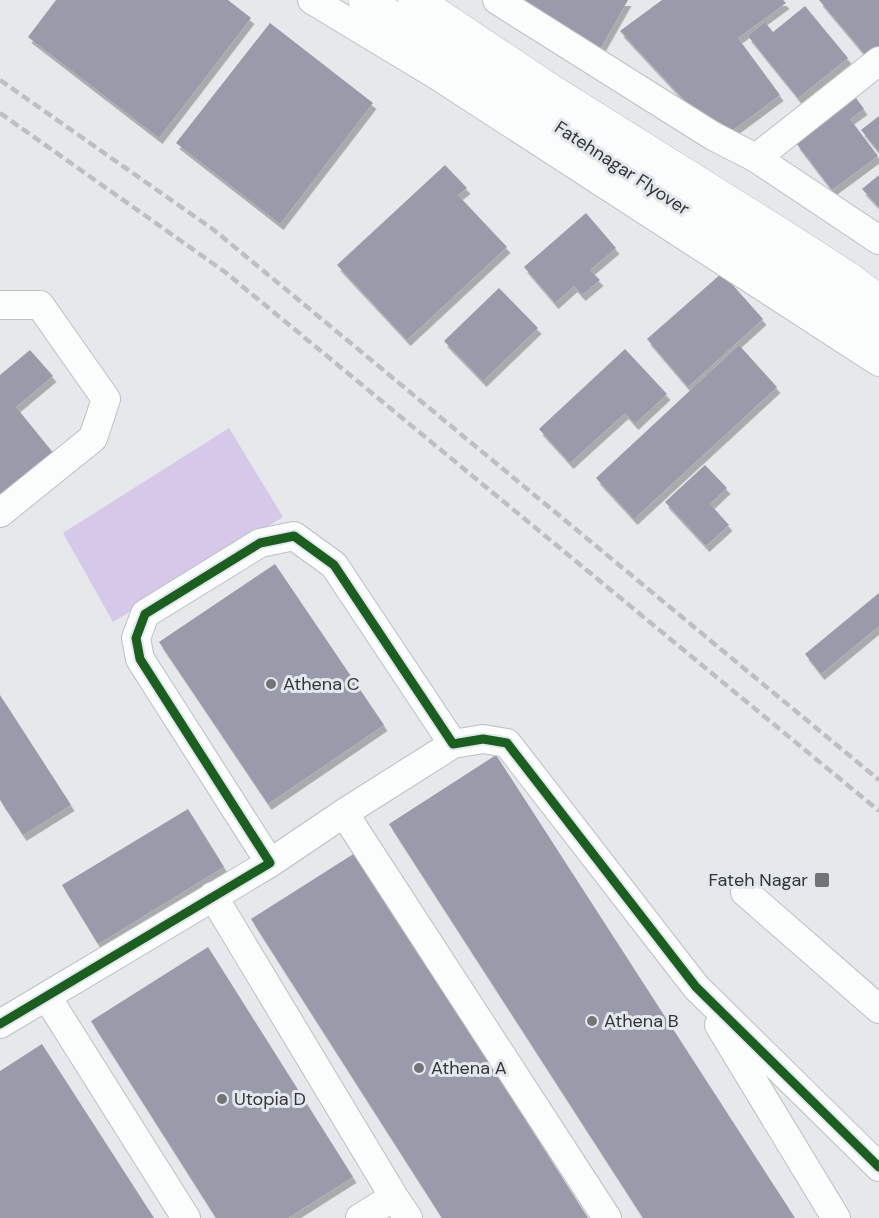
<svg xmlns="http://www.w3.org/2000/svg" width="879" height="1218" viewBox="0 0 879 1218" font-family="'DM Sans',sans-serif">
  <style>
    .green { fill: #d5c8e9 }
    .building { fill: #999baa; filter: url(#shadow) }
    .lines { fill: none; stroke-linecap: round; stroke-linejoin: round }
    .minor-casing { stroke: #bdbfc1; stroke-width: 30 }
    .secondary-casing { stroke: #bdbfc1; stroke-width: 34 }
    .minor { stroke: #fbfcfc; stroke-width: 28 }
    .secondary { stroke: #fbfcfc; stroke-width: 33 }
    .rail { stroke: #bfbfc0; stroke-width: 4.5; stroke-dasharray: 9 4.5; stroke-linecap: butt }
    .cycleway-casing { stroke: #e3e8ee; stroke-width: 13 }
    .cycleway { stroke: #1b5e20; stroke-width: 9 }
    .poi-dot { fill: #717375; stroke: #e3e8ee; stroke-width: 2 }
    .labels { text-anchor: middle; dominant-baseline: central; stroke-width: 6; stroke-linejoin: round; paint-order: stroke }
    .street-label { font-size: 18px; fill: #323436; stroke: #e3e8ee }
    .poi-label { font-size: 18px; fill: #323436; stroke: #e3e8ee; text-anchor: start }
  </style>
  <defs>
    <filter id="shadow"><feDropShadow dx="3.5" dy="6" stdDeviation="0" flood-color="#0004"/></filter>
  </defs>
  <rect width="100%" height="100%" fill="#e6e8eb"/>
  <path class="green" d="M229 428 283 517 113 622 63 533Z"/>
  <path class="building" d="M56 0H228L251 18 159 138 28 37Z
    M524 0H628L598 53 519 8Z
    M662 0H783L786 3 738 38 780 95 733 130 689 105 620 31Z
    M819 0H879V46L867 57Z
    M805 6 848 58 798 98 748 36 765 22 773 32Z
    M270 23 373 103 280 224 176 143Z
    M856 98 864 109 850 119 878 156 832 190 796 143Z
    M879 116V152L861 130Z
    M445 165 467 188 458 195 507 247 407 340 337 265Z
    M879 175V207L862 189Z
    M586 213 616 248 590 270 600 280 582 295 574 286 555 303 524 267Z
    M722 273 763 319 688 387 647 339Z
    M499 288 538 328 483 381 444 341Z
    M739 345 777 387 634 519 596 478Z
    M625 349 667 394 635 424 625 413 570 463 539 429Z
    M30 350 53 376 16 407 59 460 0 508V375Z
    M705 465 727 488 710 504 729 525 706 546 665 502Z
    M275 564 384 725 268 804 159 642Z
    M879 593V626L821 674 805 654Z
    M0 695 71 805 23 835 0 800Z
    M496 755 795 1218H643L389 824Z
    M188 809 224 867 98 944 62 885Z
    M355 853 588 1218H442L251 919Z
    M208 947 353 1177 288 1218H216L91 1021Z
    M42 1044 154 1218H0V1071Z"/>
  <g class="lines">
    <g class="minor-casing">
      <path id="minor" d="M312 0 438 76 879 362
        M497 0 713 136 756 158 879 240
        M756 158 879 61
        M0 305H40L106 399 93 438 0 513
        M344 813 607 1218
        M270 863 344 813 453 744
        M745 892 879 1009
        M213 896 394 1197 408 1218
        M47 997 186 1218
        M0 1024 270 863 140 659 136 638 145 614 260 543 294 536 334 565 453 744 483 739 507 743 696 987 879 1167
        M719 1025 836 1218
        M360 1218 394 1197"/>
    </g>
    <g class="secondary-casing">
      <path id="secondary" d="M365 0 782 272 879 337
        M415 0 551 91 784 237 846 277 879 302"/>
    </g>
    <use href="#minor" class="minor"/>
    <use href="#secondary" class="secondary"/>
    <path class="rail" d="M0 80 214 230 879 780
      M0 113 225 272 879 811"/>
    <g class="cycleway-casing">
      <path id="cycleway" d="M0 1024 270 863 140 659 136 638 145 614 260 543 294 536 334 565 453 744 483 739 507 743 696 987 879 1167"/>
    </g>
    <use href="#cycleway" class="cycleway"/>
  </g>
  <g class="poi-dot">
    <circle cx="271" cy="684" r="6"/>
    <rect x="814" y="872" width="16" height="16" rx="3"/>
    <circle cx="592" cy="1021" r="6"/>
    <circle cx="419" cy="1068" r="6"/>
    <circle cx="222" cy="1099" r="6"/>
  </g>
  <g class="labels">
    <g class="street-label">
      <text transform="translate(622 168) rotate(33)">Fatehnagar Flyover</text>
    </g>
    <g class="poi-label">
      <text x="283" y="684">Athena C</text>
      <text x="808" y="880" text-anchor="end">Fateh Nagar</text>
      <text x="604" y="1021">Athena B</text>
      <text x="431" y="1068">Athena A</text>
      <text x="234" y="1099">Utopia D</text>
    </g>
  </g>
</svg>
